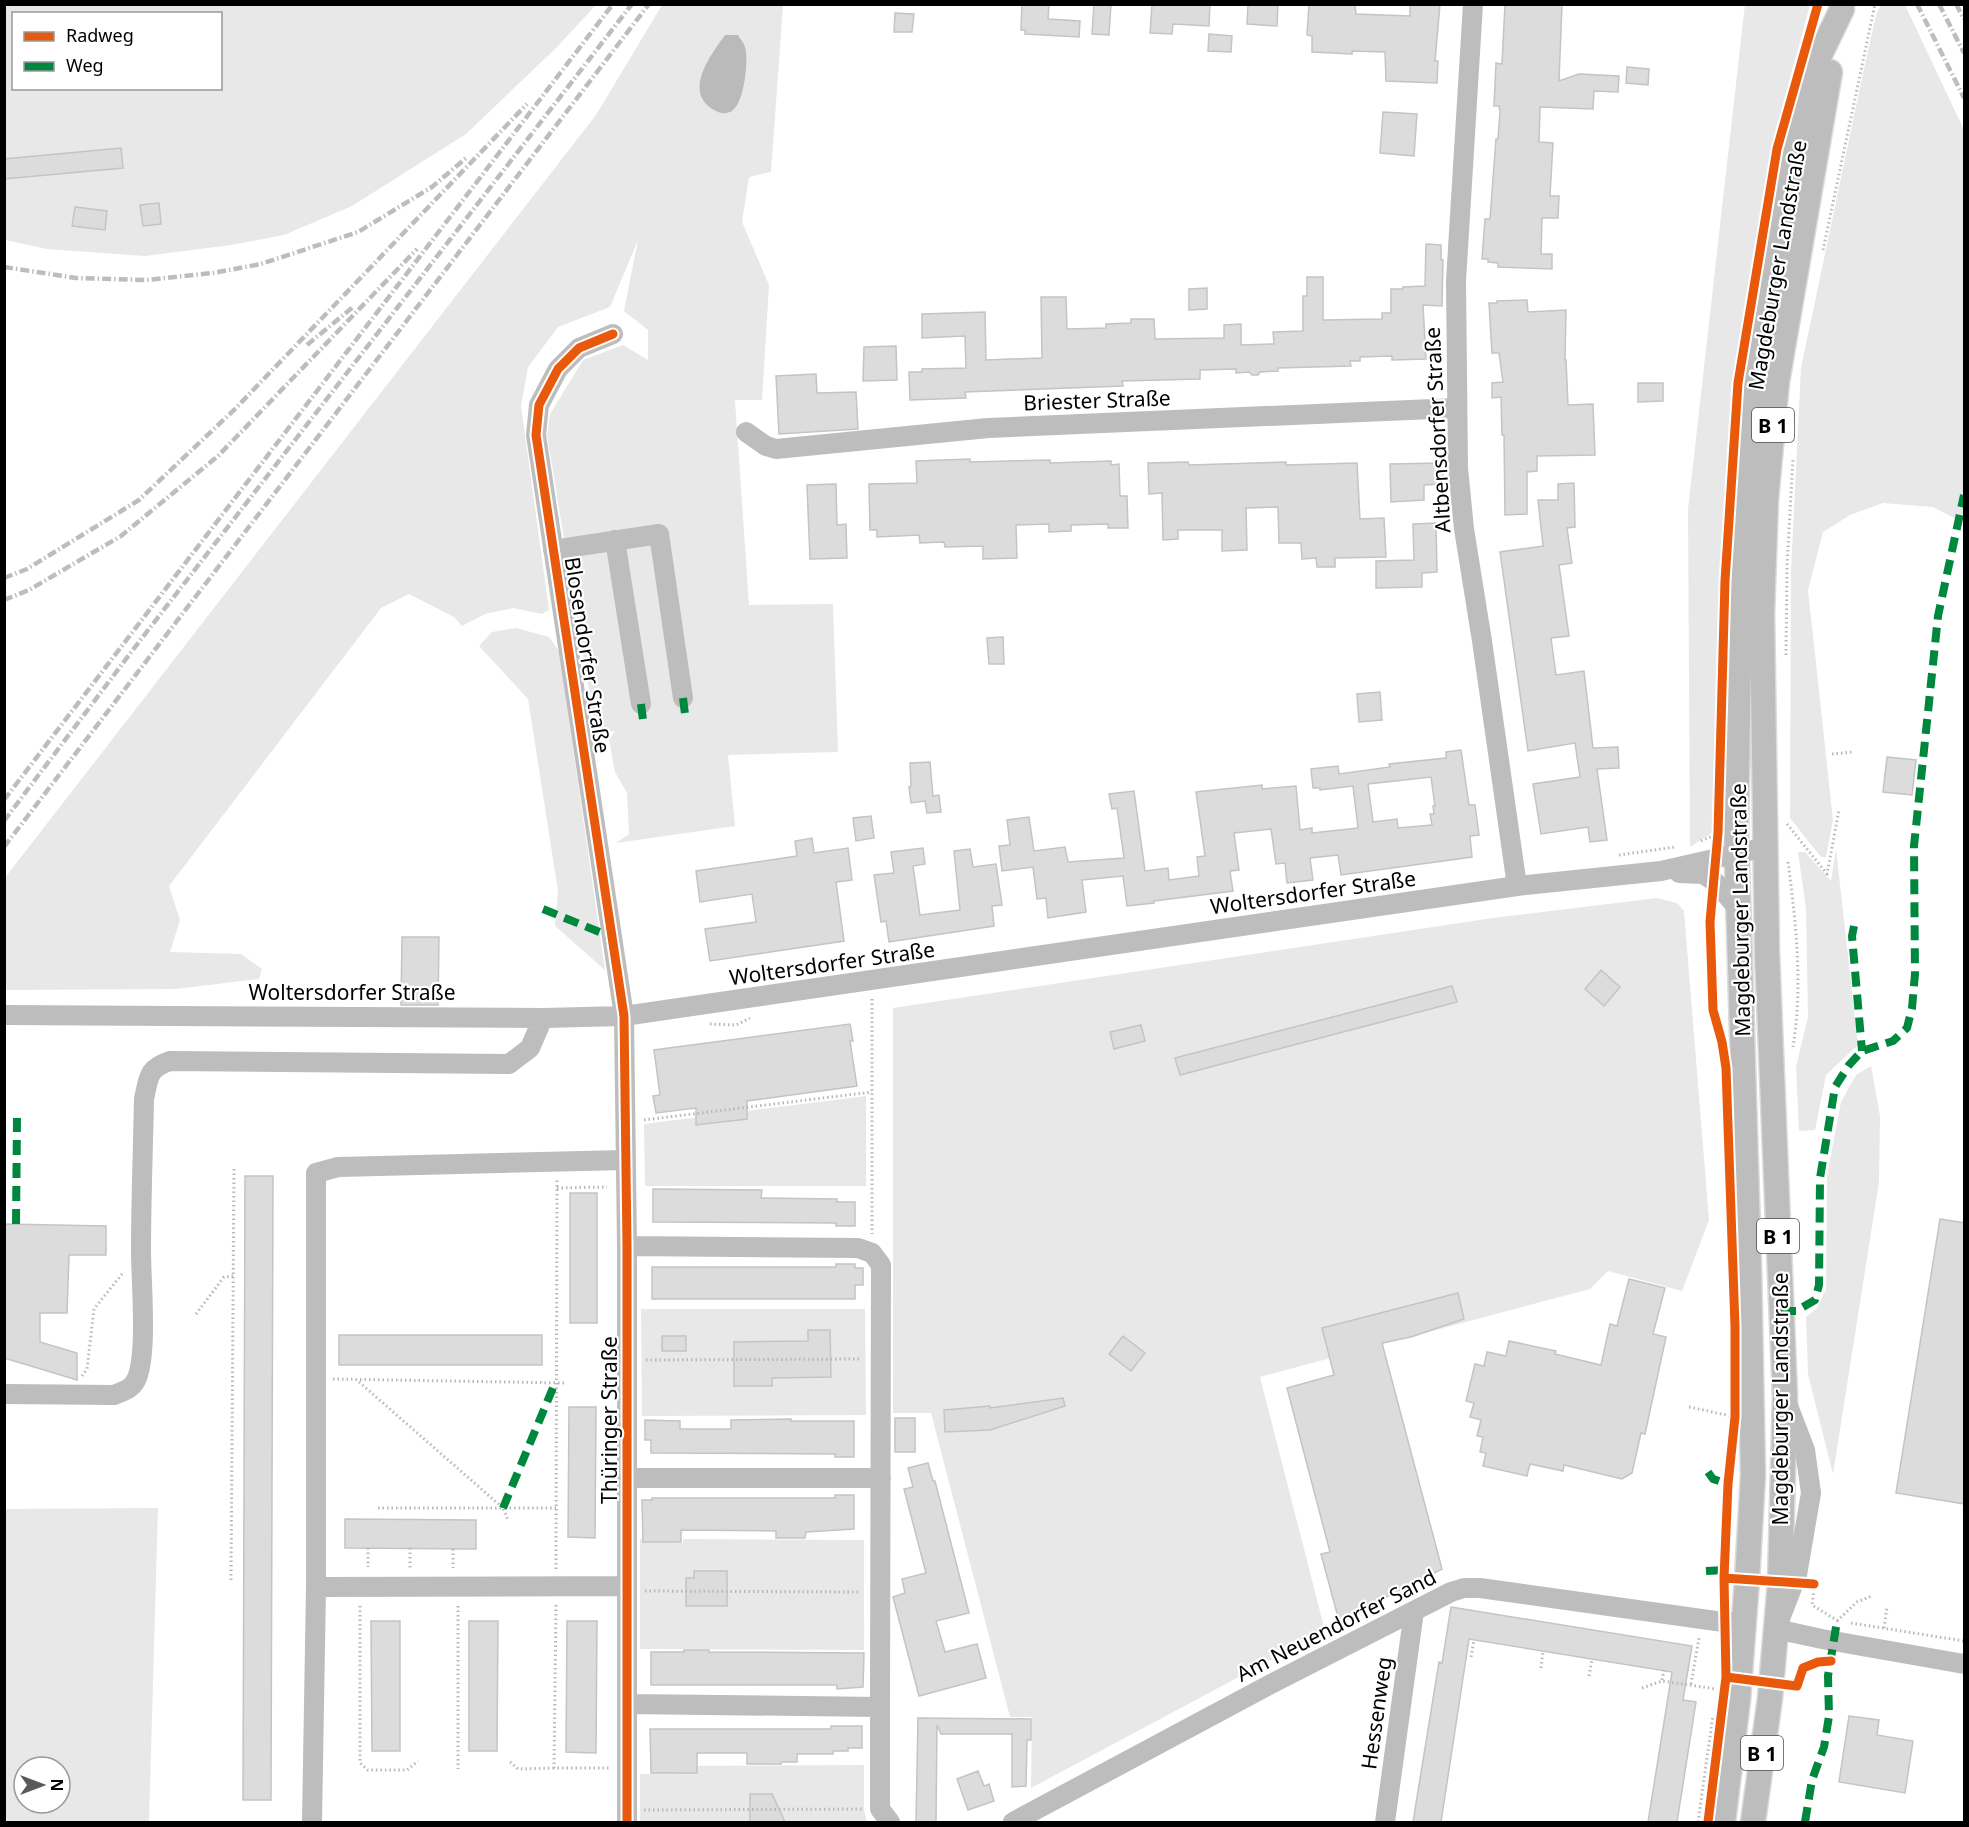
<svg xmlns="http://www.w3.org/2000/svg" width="1969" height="1827" viewBox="0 0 1969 1827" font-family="'Noto Sans',sans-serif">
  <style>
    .green { fill: #e8e8e8; fill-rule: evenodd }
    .water { fill: #bababa }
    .building { fill: #dcdcdc; stroke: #c4c4c4; stroke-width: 1.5; fill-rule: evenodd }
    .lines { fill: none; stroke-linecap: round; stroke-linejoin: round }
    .major-casing { stroke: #dbdbdb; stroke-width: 27 }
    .path { stroke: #b8b8b8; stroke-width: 3; stroke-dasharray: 1.5 3; stroke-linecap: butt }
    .minor { stroke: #bdbdbd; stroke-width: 20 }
    .major { stroke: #bdbdbd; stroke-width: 24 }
    .rail { stroke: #bdbdbd; stroke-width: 4.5; stroke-dasharray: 9 3 1.5 3; stroke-linecap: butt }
    .quiet { stroke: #00873e; stroke-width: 8; stroke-dasharray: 15 8; stroke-linecap: butt }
    .cycleway-casing { stroke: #fff; stroke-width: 13 }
    .cycleway { stroke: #e8590c; stroke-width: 9 }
    .labels { text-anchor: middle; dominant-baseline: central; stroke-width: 4.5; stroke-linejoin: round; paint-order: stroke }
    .shield { fill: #fff; stroke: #4c4c4c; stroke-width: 1.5 }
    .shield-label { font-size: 20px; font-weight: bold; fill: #000 }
    .street-label { font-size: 21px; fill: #000; stroke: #fff }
  </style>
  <rect width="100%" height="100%" fill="#fff"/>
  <path class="green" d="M1745 4 1810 5 1773 141 1734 379 1721 579 1715 831 1690 847 1688 509Z
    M4 5H596L556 48 466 134 352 206 284 235 231 245 145 256 47 249 5 240ZM14 14H220V88H14Z
    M662 5H783L771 172 749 177 742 222 769 285 762 400H735L749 605 833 604 838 752 728 755 735 826 616 843 629 834 627 793 615 772 609 740 615 731 596 734 547 435 550 414 583 360 623 345 648 360V330L624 311 638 240 610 307 558 327 528 367 521 406 549 610 542 614 513 608 485 614 462 626 454 617 409 594 381 608 169 886 180 920 170 952 241 954 262 969 259 979 176 989 5 990 4 879 596 115Z
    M1881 5H1905L1964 130V523L1933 507 1883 503 1850 515 1823 532 1808 590 1833 820 1826 857H1821L1790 818 1791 570 1801 368 1862 78 1876 15Z
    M516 628 549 637 559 651 605 970 555 926 558 891 528 699 479 646 492 632Z
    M1836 849 1858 1045 1826 1075 1815 1130 1799 1131 1796 1067 1808 1017 1806 909 1798 852H1805L1831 881Z
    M1657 898 1677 903 1684 911 1709 1220 1682 1291 1608 1271 1590 1289 1260 1377 1325 1631 1031 1788 1032 1717H1010L931 1413H893V1008L1493 918Z
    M1871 1066 1880 1116 1879 1182 1833 1474 1808 1374 1806 1317 1817 1308 1826 1289 1827 1176 1841 1102 1856 1075Z
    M866 1096V1186H645L644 1124Z
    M641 1309H865L866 1415 642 1416Z
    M158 1508 149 1822H5V1509ZM24 1767H60V1803H24Z
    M640 1539H670V1543H683V1539L864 1540V1650L640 1649Z
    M864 1765V1809L867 1822H640V1774H676L677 1766Z"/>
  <path class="water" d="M725 35H738C740 39 744 43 745 47 749 60 744 102 733 110 729 114 721 114 716 111 681 93 711 55 725 35Z"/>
  <path class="building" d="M1022 4H1049L1048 19 1080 21 1079 37 1025 34V30H1021Z
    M1094 4H1111L1109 35 1092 34Z
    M1152 4H1210L1209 26 1173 24 1172 34 1150 33Z
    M1248 4H1278L1277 26 1247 24Z
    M1309 4H1355L1356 14 1410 16V4H1440L1435 61H1438L1437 83 1386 81 1385 52 1352 51V54L1312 52V36L1307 35Z
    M1505 4H1562L1559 81 1579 74 1619 76 1618 92 1594 91 1593 109 1540 107 1539 142 1553 143 1550 196H1559L1558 218H1542L1541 254H1552V269L1498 267V263L1488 262V259H1482L1485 219H1490L1496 139H1498L1500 111 1499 106H1494L1496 63 1502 64Z
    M895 13 914 14 912 32H894Z
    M1209 34 1232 36 1231 52 1208 51Z
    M1627 67 1649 69 1648 85 1626 83Z
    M1383 112 1417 114 1414 156 1380 153Z
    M121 148 123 168 4 179V159Z
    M159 203 161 224 143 226 140 205Z
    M75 207 107 211 105 230 72 226Z
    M1426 244 1441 245V260H1443L1442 306 1423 305 1426 359 1392 360V356L1360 357V361H1350L1351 366 1278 368V371L1260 372 1258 375H1252L1249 372 1236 373V369L1200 370V379L1122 381 1123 386 965 392 966 398 910 400 909 372H922V369L966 368 965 336 922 338V314L985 312 986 360 1042 358 1041 297H1066L1067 329 1106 328V324L1131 323V319H1154L1155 339 1224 338V325L1241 324V345L1274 344 1273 332 1303 331V296H1307V277H1323V320L1382 319V313H1391V289H1403V287L1425 286Z
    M1207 288V309L1189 310V289Z
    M1527 300 1528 312 1566 310 1565 360H1566L1568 405 1593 404 1595 455 1537 456V471L1527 472V514L1505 515 1504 435H1502L1501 397 1492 398V383L1503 382 1499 353H1492L1489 303H1497V301Z
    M896 346 897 380 863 381 864 347Z
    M816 374 817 393 856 392 858 429 779 434 776 376Z
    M1638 383H1663V401L1638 402Z
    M970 459V462L1050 460V463L1111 461V465L1119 464 1120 496H1127L1128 528H1108V524L1071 525V531L1049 532V524L1016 525 1017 558 983 559V546L945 547 944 542 920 543 919 535 877 537V530H870L869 484 917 483 916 461Z
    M1188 462 1189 465 1286 462V465L1357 463 1360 519 1384 518 1386 557 1335 558V567H1317L1316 558 1302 559 1301 543H1279L1278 507 1246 508 1247 550 1222 551V530H1178V539L1163 540 1162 493 1149 494 1148 463Z
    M1443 463V484L1424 485V500L1391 502 1390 464Z
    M1574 483 1575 527 1567 528 1572 563 1559 565 1569 636 1551 638 1556 675 1584 671 1593 748 1618 747 1619 768 1597 769 1607 840 1590 842 1588 827 1541 834 1533 784 1580 777 1575 743 1528 751 1500 552 1543 546 1538 500H1558V484Z
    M836 484 837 525 846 524 847 558 810 559 807 485Z
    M1436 523 1437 572 1422 573V587L1376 588V561L1414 560 1413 524Z
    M1003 637 1004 664H989L987 638Z
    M1380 692 1382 720 1359 722 1357 694Z
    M1461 750 1469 805H1475L1479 835 1470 836 1472 857 1341 875 1338 855 1310 858 1313 880 1287 883 1285 863 1276 864 1271 829 1234 833 1239 870 1230 871 1233 891 1154 901V903L1127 906 1123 876 1082 880 1086 912 1048 918 1046 898 1037 899 1033 867 1002 871 999 846 1010 845 1007 820 1029 817 1034 851 1065 847 1068 862 1124 858 1117 808 1112 809 1109 794 1134 791 1145 871 1168 868 1169 880 1199 876 1197 857 1205 856 1196 792 1262 785V789L1296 786 1300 830 1312 828V833L1358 828 1353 786 1320 790V788H1313L1311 769 1338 766 1339 774 1390 767 1389 764 1446 758V752ZM1431 777 1435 806H1433L1434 814H1430L1432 825 1398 828 1397 819 1373 822 1368 784Z
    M1887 757 1916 760 1912 795 1883 792Z
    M930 762 933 796 939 795 941 812 927 813 925 801 911 803 909 787 911 786 910 763Z
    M871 816 874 838 856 841 853 818Z
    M812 838 814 853 848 848 852 880 836 882 844 941 710 961 705 929 756 922 752 894 700 902 696 871 797 856 795 841Z
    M923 848 925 864 913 866 920 915 960 910 954 851 970 849 973 867 996 864 1002 905 992 906 994 926 889 942 886 921 881 922 874 875 894 873 891 852Z
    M402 937H439L438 1005H401Z
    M1601 970 1620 987 1604 1006 1585 989Z
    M1452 986 1457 1002 1180 1075 1175 1058Z
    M850 1024 853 1041H850L857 1086 747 1101V1119L696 1125V1108L656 1113 653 1096 660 1095 654 1050Z
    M1141 1025 1145 1041 1114 1049 1110 1032Z
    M245 1176H273L271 1800H243Z
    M653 1189 762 1190 761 1198 837 1199V1202H855V1226H836V1223L653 1222Z
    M570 1193H597V1323H570Z
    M1940 1219 1965 1223V1504L1896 1493Z
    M4 1224 106 1226V1255H69L67 1313H40V1342L77 1353V1380L4 1358Z
    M836 1264H855V1268H863V1285H855V1299H652V1267H836Z
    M1629 1279 1665 1288 1653 1334 1666 1337 1645 1434 1641 1433 1632 1473 1622 1479 1564 1465 1563 1471 1530 1464 1527 1476 1483 1466 1486 1453 1480 1452 1483 1437 1477 1436 1481 1420 1470 1417 1474 1403 1466 1401 1475 1364 1484 1366 1487 1352 1506 1356 1509 1341 1556 1351 1555 1354 1601 1365 1610 1324 1617 1326Z
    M1458 1293 1464 1319 1411 1337 1382 1343 1442 1569 1339 1621 1321 1554 1330 1552 1287 1388 1334 1375 1322 1328Z
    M808 1330H830L831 1377 772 1378V1386H734V1342L808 1341Z
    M339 1335H542V1365H339Z
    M662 1336H686V1351H662Z
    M1123 1336 1145 1353 1131 1371 1109 1354Z
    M1063 1398 1065 1406 990 1430 945 1432 944 1410 990 1406V1408Z
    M569 1407H596L595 1538 568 1537Z
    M895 1418H915V1452H895Z
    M791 1419V1421H854V1457H835V1454L651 1453V1440H645V1420L680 1421V1429H731V1420Z
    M928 1463 933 1481H935L969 1613 936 1621 945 1652 977 1644 986 1678 919 1696 893 1597 905 1593 902 1579 926 1573 904 1489 913 1487 908 1468Z
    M835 1495H854V1529L806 1532 805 1538H776V1531L681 1530V1542H643L642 1500H652V1498H835Z
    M345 1519 476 1520V1549L345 1548Z
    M694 1571H727V1606H686V1578H694Z
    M1451 1607 1692 1646 1683 1700 1696 1702 1677 1822H1648L1672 1672 1469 1639 1441 1822H1413L1439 1662 1442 1663Z
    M371 1621H400V1751H372Z
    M469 1621H498L497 1751H469Z
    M567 1621H597L596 1753 566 1752Z
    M684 1650H709V1652L864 1653 863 1687 837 1689V1685H651V1652H684Z
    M1849 1716 1879 1720 1877 1735 1913 1741 1905 1793 1839 1782Z
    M918 1718 1031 1719V1740H1027L1026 1786 1012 1787V1734H941L937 1725 936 1822H916Z
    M831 1726H862V1748H848V1751H833V1754H797V1762H781V1764H747V1753H697V1773H651L650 1729H831Z
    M978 1771 984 1786 989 1784 994 1801 968 1810 957 1779Z
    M750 1794H772L785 1822H750Z"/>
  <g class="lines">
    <g class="major-casing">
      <path id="major" d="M1723 1822 1738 1700 1747 1580 1753 1475 1749 1267 1736 829 1740 603 1755 380 1792 167 1817 61 1842 9
        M1753 1822 1770 1698 1776 1629 1780 1582 1785 1396 1767 953 1762 614 1766 499 1777 382 1830 72"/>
    </g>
    <path class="path" d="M1823 250 1875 4
      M1786 655 1787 567 1793 458
      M1832 754 1853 752
      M1787 824 1827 874 1839 810
      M1701 841 1715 835
      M1619 855 1675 847
      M1788 862C1796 923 1803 986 1793 1047
      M872 999V1234
      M710 1024 736 1025 750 1018
      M644 1120 872 1092
      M557 1188 607 1187
      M196 1314 224 1277 233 1276
      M646 1360 862 1359
      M82 1376 87 1369 94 1309 122 1274
      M333 1379 565 1383
      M359 1382 503 1508H556
      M1689 1407 1731 1416
      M378 1508H503L508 1520
      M368 1548V1567
      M410 1548V1568
      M453 1549V1568
      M556 1569 557 1179
      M231 1580 234 1168
      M1814 1589 1812 1605 1838 1621
      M645 1591 861 1592
      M556 1605 554 1768H610
      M360 1606V1763L368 1770H407L418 1761
      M458 1606V1769
      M1837 1621 1857 1602 1872 1596
      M1851 1623 1964 1641
      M1884 1628 1887 1607
      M1471 1657 1474 1640
      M1541 1668 1543 1651
      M1589 1676 1592 1659
      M1662 1680 1664 1670
      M1691 1684 1699 1638
      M1642 1688 1662 1681 1716 1689
      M510 1762 518 1769 553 1768
      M644 1810 862 1809
      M1698 1822 1713 1715"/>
    <path class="minor" d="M1473 4 1456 281 1458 468 1464 529 1482 641 1517 886
      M613 334 579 348 558 369 539 405 536 435 624 1016 627 1246V1822
      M746 432 766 446 776 449 988 428 1456 408
      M615 540 641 704
      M553 550 659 534 683 698
      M1679 873 1703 874 1715 882 1738 908
      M4 1015 543 1018 624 1016 1517 886 1661 871 1766 847
      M626 1160 338 1167 316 1173V1587L627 1586
      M627 1246 858 1248 872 1253 881 1265 880 1707 627 1704
      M4 1394 114 1395C123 1391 131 1390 136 1380 148 1356 141 1281 141 1251 141 1201 143 1150 144 1099 149 1077 147 1069 170 1061L509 1064 530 1048 543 1018
      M1787 1403 1805 1450 1811 1493 1797 1575 1776 1629 1822 1639 1964 1664
      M627 1478H881
      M880 1707V1809L890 1822
      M312 1822 316 1587
      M1013 1822 1269 1685 1451 1592 1464 1588H1480L1723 1622H1744
      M1385 1822 1414 1611"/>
    <use href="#major" class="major"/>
    <path class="rail" d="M1917 4 1964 98
      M1939 4 1964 53
      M1956 4 1964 19
      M4 267 76 278 146 280 213 273 261 264 358 232 432 187 466 158
      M307 345 353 307
      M4 578 27 569 139 500 236 408 527 104
      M4 600 29 590 121 536 218 456 417 249
      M4 800 613 4
      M4 821 132 651 632 4
      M4 847 649 4"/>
    <path class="quiet" d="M683 698 685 714
      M641 704 643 720
      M543 909 614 938
      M1854 926 1852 936 1862 1051
      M16 1224 17 1118
      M1781 1311H1796L1815 1300 1819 1285 1820 1178 1835 1087 1849 1065 1862 1051 1893 1041 1907 1028 1912 1008 1915 974 1914 846 1938 616 1964 495
      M1708 1472 1713 1479 1728 1484
      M503 1508 555 1383
      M1706 1571 1724 1570
      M1805 1822 1812 1780 1824 1747 1829 1716 1828 1676 1837 1621"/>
    <g class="cycleway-casing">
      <path id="cycleway" d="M613 334 579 348 558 369 539 405 536 435 624 1016 627 1246V1822
        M1724 1578 1814 1584
        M1726 1677 1797 1686 1803 1668 1818 1662 1831 1661
        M1708 1822 1726 1677 1724 1578 1728 1484 1735 1417V1327L1726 1068 1722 1042 1713 1010 1710 922 1718 833 1725 581 1738 383 1777 149 1818 4"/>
    </g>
    <use href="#cycleway" class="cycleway"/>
  </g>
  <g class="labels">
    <g class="shield">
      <rect x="1752" y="408" width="42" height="34" rx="4.5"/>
      <rect x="1757" y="1219" width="42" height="34" rx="4.5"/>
      <rect x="1741" y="1736" width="42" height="34" rx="4.5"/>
    </g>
    <g class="shield-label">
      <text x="1773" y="425">B 1</text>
      <text x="1778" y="1236">B 1</text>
      <text x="1762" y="1753">B 1</text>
    </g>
    <g class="street-label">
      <text transform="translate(1777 265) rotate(-80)">Magdeburger Landstraße</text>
      <text transform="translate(1097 400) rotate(-2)">Briester Straße</text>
      <text transform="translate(1437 430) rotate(-93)">Altbensdorfer Straße</text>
      <text transform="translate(588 655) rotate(81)">Blosendorfer Straße</text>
      <text transform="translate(1313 892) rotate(-8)">Woltersdorfer Straße</text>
      <text transform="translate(1740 910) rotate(-91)">Magdeburger Landstraße</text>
      <text transform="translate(832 963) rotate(-8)">Woltersdorfer Straße</text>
      <text x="352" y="992">Woltersdorfer Straße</text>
      <text transform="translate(1780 1399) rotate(-90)">Magdeburger Landstraße</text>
      <text transform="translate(609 1420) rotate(-90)">Thüringer Straße</text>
      <text transform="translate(1336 1625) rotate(-27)">Am Neuendorfer Sand</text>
      <text transform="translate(1376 1713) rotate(-82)">Hessenweg</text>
    </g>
  </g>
  <rect width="1969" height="1827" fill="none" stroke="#000000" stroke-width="12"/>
  <rect x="12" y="12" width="210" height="78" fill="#ffffff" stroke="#999999" stroke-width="1.5"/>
  <rect x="24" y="32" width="30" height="9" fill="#e8590c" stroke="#999999" stroke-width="1.5"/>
  <text x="66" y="42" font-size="18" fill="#000000">Radweg</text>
  <rect x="24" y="62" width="30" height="9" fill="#00873e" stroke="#999999" stroke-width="1.5"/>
  <text x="66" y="72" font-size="18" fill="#000000">Weg</text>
  <g transform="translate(42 1785) rotate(90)"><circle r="28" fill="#ffffff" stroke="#999999" stroke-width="1.5"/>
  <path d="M0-4.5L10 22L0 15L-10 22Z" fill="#595959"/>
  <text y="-9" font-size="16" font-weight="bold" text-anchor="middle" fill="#000000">N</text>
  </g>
</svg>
